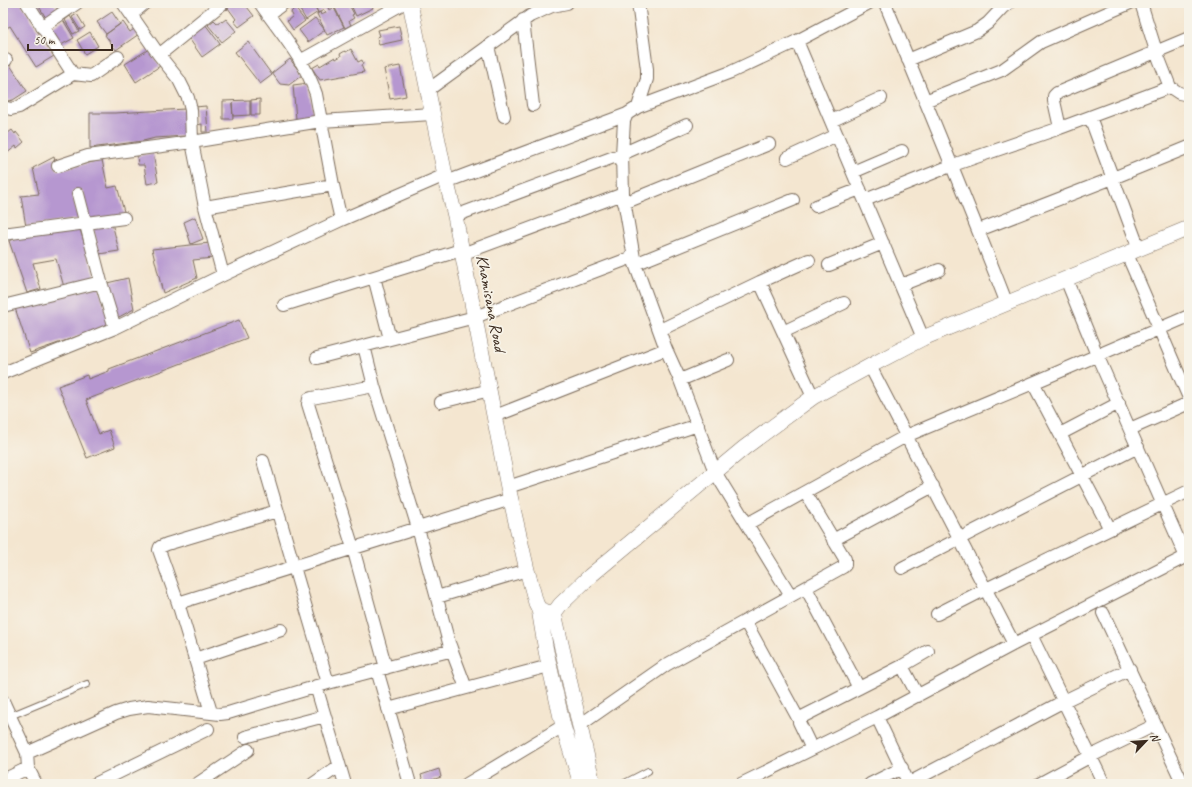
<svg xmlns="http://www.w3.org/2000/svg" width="1192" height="787" viewBox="0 0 1192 787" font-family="Caveat,sans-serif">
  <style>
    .building { fill: #b697d0 }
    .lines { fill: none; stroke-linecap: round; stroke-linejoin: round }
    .service-casing { stroke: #7c6c5c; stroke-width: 8 }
    .minor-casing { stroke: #7c6c5c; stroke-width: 14 }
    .tertiary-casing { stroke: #7c6c5c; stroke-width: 16 }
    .service { stroke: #fff; stroke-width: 6 }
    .minor { stroke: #fff; stroke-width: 12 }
    .tertiary { stroke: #fff; stroke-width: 15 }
    .labels { text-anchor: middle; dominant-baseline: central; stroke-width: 3.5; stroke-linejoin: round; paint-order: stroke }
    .street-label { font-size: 17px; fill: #3b2a1e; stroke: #f7f3e8 }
  </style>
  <rect width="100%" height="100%" fill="#f7f3e8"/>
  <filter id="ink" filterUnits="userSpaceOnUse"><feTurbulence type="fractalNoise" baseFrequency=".025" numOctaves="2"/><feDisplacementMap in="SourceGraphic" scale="8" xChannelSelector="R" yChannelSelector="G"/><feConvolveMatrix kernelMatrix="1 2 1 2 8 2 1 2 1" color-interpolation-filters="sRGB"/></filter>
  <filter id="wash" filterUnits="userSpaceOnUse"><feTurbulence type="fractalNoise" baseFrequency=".012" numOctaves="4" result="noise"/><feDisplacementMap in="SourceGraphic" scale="16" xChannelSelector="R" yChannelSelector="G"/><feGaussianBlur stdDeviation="0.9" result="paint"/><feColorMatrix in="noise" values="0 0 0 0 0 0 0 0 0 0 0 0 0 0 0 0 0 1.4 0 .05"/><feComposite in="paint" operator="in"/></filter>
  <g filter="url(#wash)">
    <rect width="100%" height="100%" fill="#f4e6d0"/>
    <g id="blocks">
      <path class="building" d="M9 3H21L54 56 36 67 10 26 3 30V7Z
        M37 3H54L58 10 46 18Z
        M225 3H244L254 16 239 27 234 21 236 19 228 8 227 10 223 5Z
        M301 3H312L318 12 306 20 297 5Z
        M314 3H338L328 8 329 10 334 8 344 27 327 35 317 14 320 12 321 15 326 13 324 10 318 13Z
        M343 3H348L354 14 352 15 354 18 349 21 351 25 345 28 334 6Z
        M350 3H371L373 8 356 16Z
        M295 8 305 21 293 30 287 21 293 16 291 12Z
        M112 12 120 24 106 34 97 22Z
        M77 14 85 27 80 30 72 17Z
        M70 16 79 31 73 34 65 20Z
        M315 18 325 30 308 42 299 30Z
        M226 19 236 31 222 42 208 25 214 20 217 23 221 21 222 22Z
        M63 20 74 38 61 45 51 28Z
        M123 22 130 32 134 29 139 34 116 50 105 35Z
        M205 24 220 44 202 57 188 37Z
        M399 26 402 40 379 45 377 37 380 36 378 30Z
        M90 32 98 46 85 54 77 40Z
        M248 42 272 75 260 84 235 52Z
        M149 49 160 66 136 82 125 64Z
        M351 49 358 62 362 60 363 64 361 65 364 72 320 80 312 68 319 64 320 66 335 57 336 59 341 56 340 54 345 51 346 52Z
        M290 59 302 75 289 85 280 84 272 73Z
        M10 65 27 91 13 100 8 101 6 100 3 95V70Z
        M400 66 406 96 390 99 384 69Z
        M309 83 314 117 296 119 293 85Z
        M260 99V115H251V100Z
        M250 100V115L233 116 232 103 233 119H223V101Z
        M206 106 208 132H202V124L196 125 195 107Z
        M185 109 186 136 155 138 143 141 90 148V113H115Z
        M12 130 15 134 16 132 24 142 17 148 16 146 6 154 3 153V137Z
        M153 153 158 182 147 184 144 165H138L137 156Z
        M54 157 57 170 102 160 108 188 117 186 125 215 89 220 82 190 72 192 79 219 26 227 21 196 39 194 33 168Z
        M195 217 203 239 191 244 184 222Z
        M112 223 119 251 99 254 93 227Z
        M79 226 95 278 64 287 56 259 33 263 41 289 27 293 9 241 22 236Z
        M210 243 213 258 193 260 197 278 163 293 152 249Z
        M128 278 134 309 117 318 107 283Z
        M99 286 109 324 107 326 30 353 14 305Z
        M239 320 247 338 86 400 99 434 109 430 115 447 87 458 58 386 87 375 88 379 109 371V369Z
        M439 769 441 777 432 780 433 784H424L421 775Z"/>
    </g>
  </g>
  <g filter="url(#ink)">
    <use href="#blocks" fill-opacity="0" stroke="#7c6c5c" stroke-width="1"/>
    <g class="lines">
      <g class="service-casing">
        <path id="service" d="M10 716 87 684
          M623 784 648 771"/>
      </g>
      <g class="minor-casing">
        <path id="minor" d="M27 3 73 74
          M123 3 159 55 179 80 188 98 191 110 192 142 205 207 223 275
          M260 3C280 32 305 60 316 94L333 185 341 220
          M638 3 647 69V79L638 107 627 114 624 121 622 154 623 194 635 264 666 349 680 380 715 472 791 596
          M885 3C926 103 968 203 1007 304
          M1141 3 1156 51 1170 87 1179 93 1189 95
          M131 15 145 3
          M268 15 284 3
          M523 20 533 105
          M42 27 77 3
          M797 41 923 338
          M488 46 504 116
          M159 55 223 3
          M908 60 977 31 988 23 1003 7 1009 3
          M300 61 404 3
          M3 62 6 60
          M428 90 530 16 552 6 567 3
          M925 101 1002 70 1041 42 1130 3
          M3 107 11 109 19 107 73 74 91 76 118 57
          M638 107 731 72 797 41 869 3
          M1090 117 1139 249
          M831 121 881 98
          M1060 128 1054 101V96L1057 93 1189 38
          M787 158 837 135
          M58 166 88 156 192 142 321 121 432 114
          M853 172 902 151
          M446 182 627 114
          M78 194 101 282 115 328
          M865 200 953 165 1060 128 1170 87
          M624 203 769 144
          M816 206 860 189
          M205 207 333 185
          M455 216 622 154 687 125
          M979 230 1113 178 1189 147
          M3 234 124 218
          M462 254 623 194
          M1127 254 1189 398
          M635 264 793 200
          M829 265 883 243
          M374 277 390 339
          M1066 279 1097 355 1186 557
          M760 282 813 397
          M901 285 939 270
          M284 305 461 250
          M3 306 101 282
          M660 330 760 282 809 260
          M783 332 844 303
          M317 358 475 317 633 257
          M870 366 1014 644
          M3 373 115 328 223 275 341 220 445 175
          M680 380 728 360
          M1033 383 1110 529
          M374 386 312 398 309 399 308 404 353 548 386 668
          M441 402 490 390
          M495 416 666 349
          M1130 429 1189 403
          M1060 434 1119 403
          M263 461 328 683
          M508 487 698 425
          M747 524 906 436 1033 383 1189 316
          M833 540 933 486
          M902 568 1138 447
          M806 588 859 688
          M437 597 527 570
          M178 603 511 499
          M1103 613 1183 784
          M937 614 986 589 1189 491
          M745 621 799 720
          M1031 635 1104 784
          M449 643 466 688
          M195 659 281 630
          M902 666 918 696
          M377 670 410 784
          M316 686 345 784
          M3 701 27 753 28 768 36 784
          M388 709 549 666
          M211 712 178 603 159 550 160 547 167 544 277 511
          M877 717 909 784
          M580 725 666 665 843 567 845 565V559L805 492
          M245 737 325 716
          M812 749 799 722 800 718 902 666 928 651
          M27 753 116 713 129 709 148 706 220 714 228 713 328 683 449 651 451 648 449 643 418 528 374 386 364 346
          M3 780 28 768
          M909 783 1064 701 1130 669
          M95 784 208 729
          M197 784 248 750
          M313 784 339 766
          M467 784 563 726
          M741 784 877 717 1014 644 1189 555
          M870 784 902 768
          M1039 784 1091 756 1155 725"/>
      </g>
      <g class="tertiary-casing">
        <path id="tertiary" d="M410 3 445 175 455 216 508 487 527 570 536 603 539 609 546 651 563 726 581 784
          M539 609 547 612 554 613 560 605 590 576 744 448 813 397 870 366 923 338 1189 228
          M554 613 593 784"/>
      </g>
      <use href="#service" class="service"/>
      <use href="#minor" class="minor"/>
      <use href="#tertiary" class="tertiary"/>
    </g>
  </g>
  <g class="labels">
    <g class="street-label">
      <text transform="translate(491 303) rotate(79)">Khamisana Road</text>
    </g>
  </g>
  <rect width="1192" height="787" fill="none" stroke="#f7f3e8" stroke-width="16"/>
  <g transform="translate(1146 741) rotate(65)" stroke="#f7f3e8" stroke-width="3" paint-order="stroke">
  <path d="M0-3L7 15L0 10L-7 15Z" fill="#3b2a1e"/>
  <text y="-6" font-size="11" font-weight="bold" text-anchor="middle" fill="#3b2a1e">N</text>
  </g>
  <path d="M28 44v6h84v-6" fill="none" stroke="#3b2a1e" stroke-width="2"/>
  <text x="34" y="44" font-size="12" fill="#3b2a1e" stroke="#f7f3e8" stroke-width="3" paint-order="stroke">50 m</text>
</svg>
